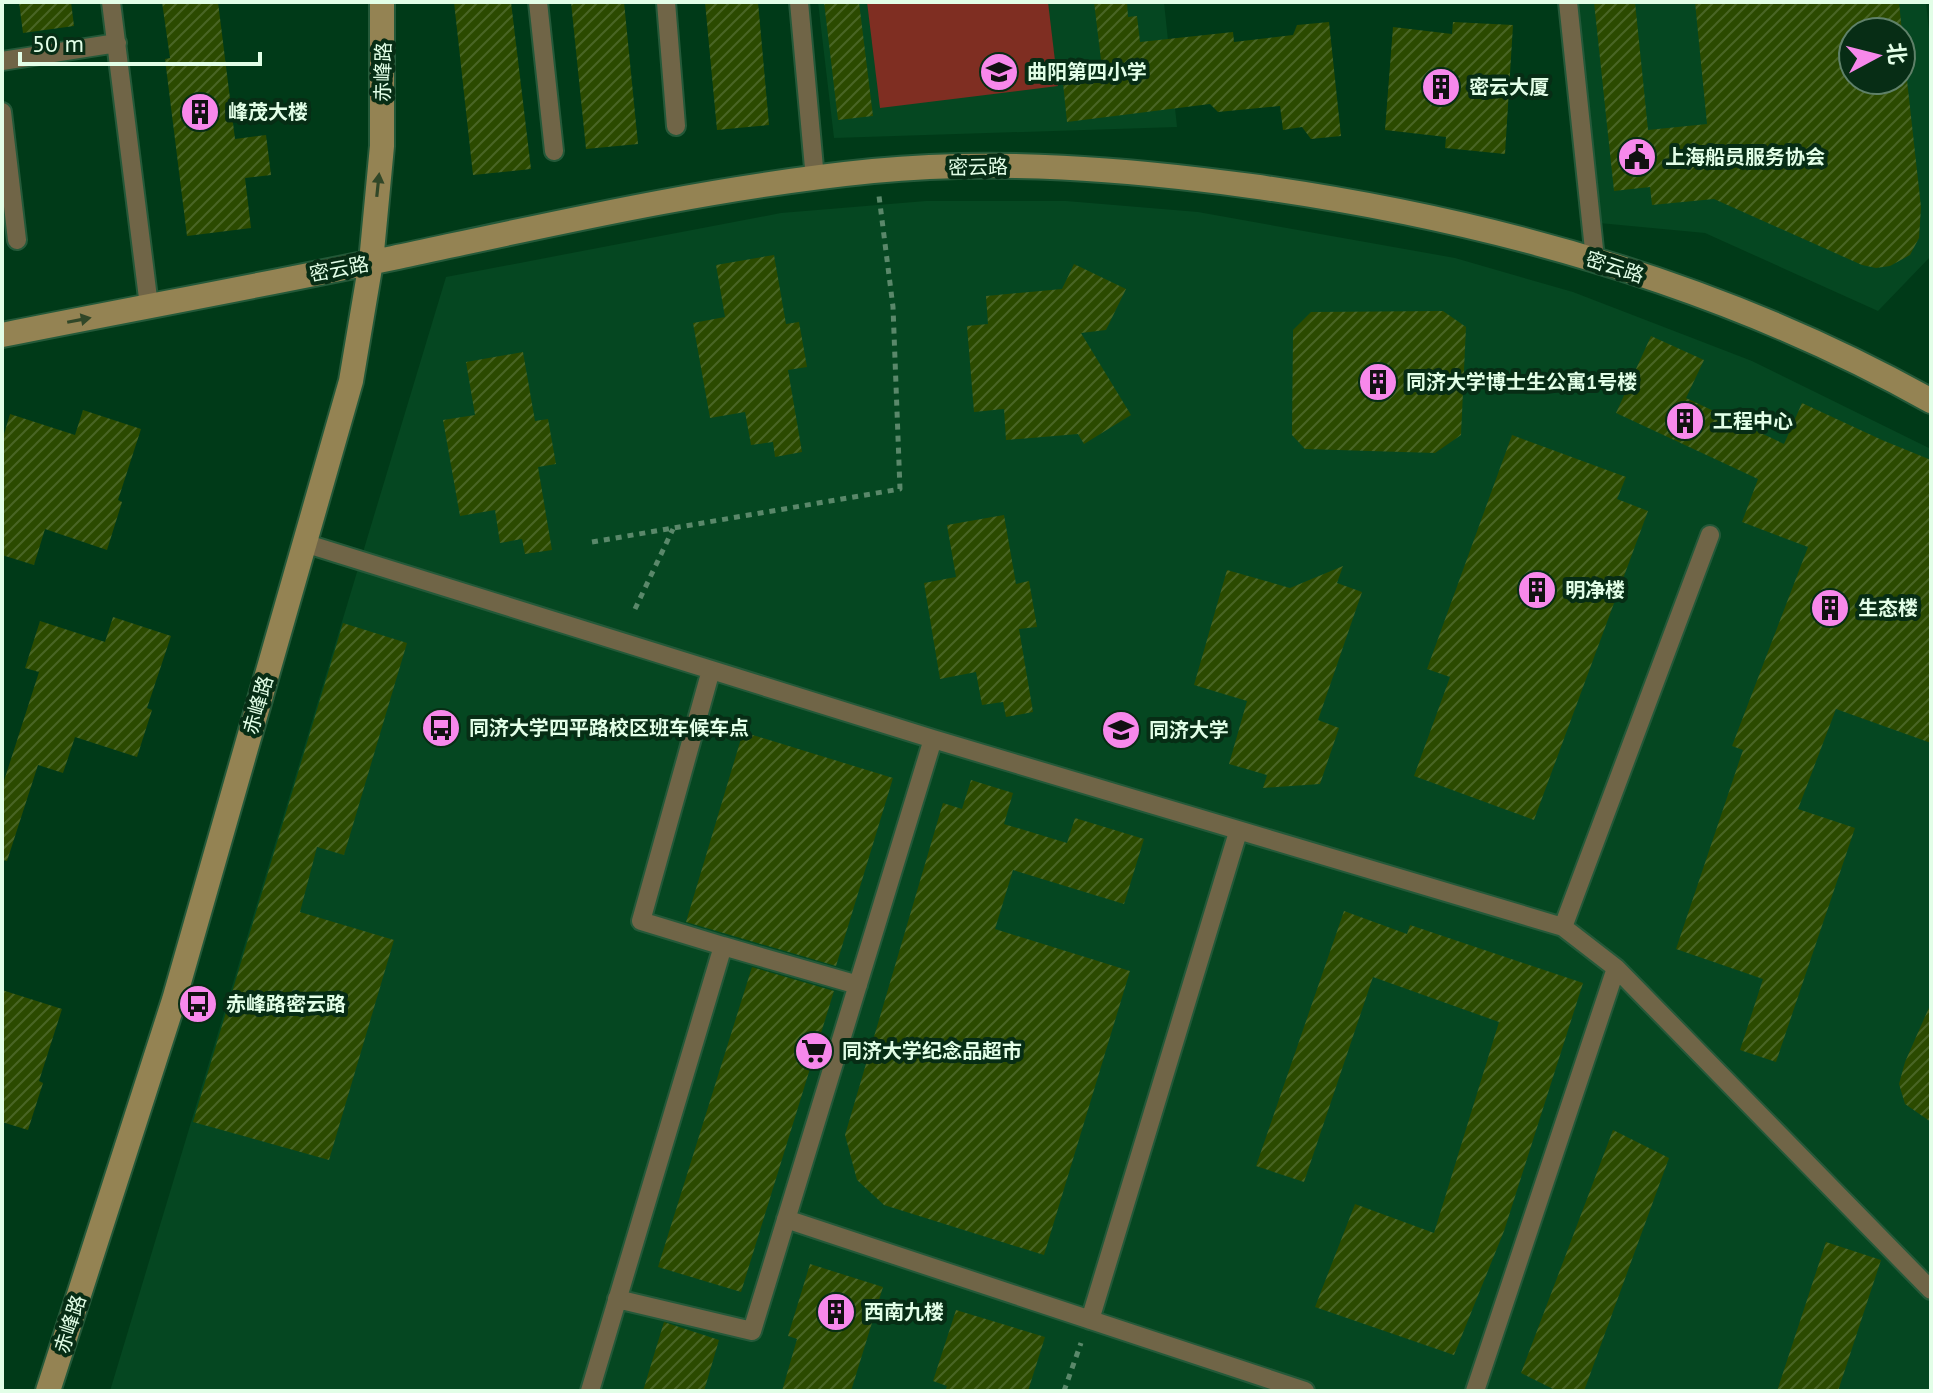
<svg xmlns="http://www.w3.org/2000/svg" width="1933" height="1393" viewBox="0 0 1933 1393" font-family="'PT Sans','Noto Sans SC',sans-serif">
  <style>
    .built { fill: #054721; fill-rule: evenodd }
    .pitch { fill: #7f2e22 }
    .building { fill: url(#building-hatch) }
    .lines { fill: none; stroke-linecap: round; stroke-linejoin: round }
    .lane-casing { stroke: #245939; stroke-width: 22 }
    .secondary-casing { stroke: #245939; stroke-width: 28 }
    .path { stroke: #5a886a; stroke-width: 5; stroke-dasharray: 6 6; stroke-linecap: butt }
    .lane { stroke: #706547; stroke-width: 18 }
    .secondary { stroke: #948353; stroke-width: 24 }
    .oneway { fill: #314728 }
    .labels { text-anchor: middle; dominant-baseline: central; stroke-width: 8; stroke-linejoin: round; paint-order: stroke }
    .street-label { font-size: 20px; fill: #e2fee7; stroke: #072d15 }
    .poi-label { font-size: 20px; font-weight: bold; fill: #e2fee7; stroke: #072d15; text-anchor: start }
  </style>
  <defs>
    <pattern id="building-hatch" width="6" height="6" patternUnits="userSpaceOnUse" patternTransform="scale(2)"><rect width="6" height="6" fill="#2b4a00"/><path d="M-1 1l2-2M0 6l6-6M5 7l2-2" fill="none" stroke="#496525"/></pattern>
  </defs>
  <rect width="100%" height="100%" fill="#003a18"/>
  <path class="built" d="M818 2H1164L1177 127 834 138Z
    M1578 2H1926L1931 51V256L1878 311 1705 233 1599 223ZM1853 32H1901V80H1853Z
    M926 201H1066L1198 212 1455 258 1573 292 1752 361 1931 449V1391H110L446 277 781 213Z"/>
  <path class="pitch" d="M867 2H1048L1058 86 880 108Z"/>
  <path class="building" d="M19 2H71L74 26 23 33Z
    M162 2H218L235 139 266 135 271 175 245 178 251 228 187 236 165 59 170 58Z
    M454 2H511L531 169 473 175Z
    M571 2H624L638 144 586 149Z
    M705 2H758L769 125 717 130Z
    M824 2H859L873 116 838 120Z
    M1094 2H1127L1128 17 1137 16 1140 42 1233 32 1234 42 1293 35 1297 25 1329 22 1341 136 1311 139 1302 127 1283 130 1280 106 1218 112 1210 104 1067 122 1062 73 1102 68Z
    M1594 2H1635L1648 130 1707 124 1695 2H1899L1902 32H1853V80H1907L1921 207 1919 238 1910 255 1890 266 1876 268 1862 265 1714 199 1652 205 1650 187 1614 191Z
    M1453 22 1513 25 1505 154 1445 148 1446 137 1385 130 1393 27 1452 34Z
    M774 255 786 324 799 322 807 367 788 370 802 452 775 457 773 442 751 445 745 412 710 418 693 323 725 317 716 265Z
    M1074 264 1126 289 1106 330 1081 333 1131 415 1084 444 1078 434 1006 440 1004 409 974 412 967 326 988 324 986 296 1062 289Z
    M1443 311 1466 327 1461 435 1435 453 1305 449 1292 435 1293 330 1311 312Z
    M1651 336 1704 360 1686 398 1784 444 1802 403 1882 440 1931 460V743L1836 709 1798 809 1855 828 1776 1062 1740 1050 1763 979 1676 949 1743 750 1732 746 1808 547 1742 522 1758 479 1616 413Z
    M523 352 535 421 548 419 556 464 538 467 552 550 525 554 522 539 500 543 495 510 460 516 443 420 475 415 466 362Z
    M83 410 141 429 118 500 122 502 107 550 45 529 34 565 2 555V441L10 414 75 435Z
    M1512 435 1626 477 1617 499 1648 511 1534 820 1414 776 1450 677 1427 669Z
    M1004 515 1016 584 1029 581 1037 627 1019 629 1033 712 1006 717 1003 702 982 705 976 672 940 679 924 583 956 577 947 525Z
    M1343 566 1337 583 1362 592 1318 720 1339 728 1320 784 1263 788 1267 775 1229 764 1247 701 1194 685 1227 570 1290 588Z
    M113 617 171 636 147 708 152 710 137 757 75 737 63 773 38 765 7 861 2 860V787L39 672 25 668 40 621 105 642Z
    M343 623 407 643 344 855 317 847 300 912 394 940 329 1160 193 1122Z
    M743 732 893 778 836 966 686 922Z
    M971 780 1013 793 1004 824 1067 843 1075 818 1144 839 1124 904 1013 870 995 929 1130 971 1044 1255 884 1205 857 1180 845 1135 943 803 962 809Z
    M1344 911 1407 934 1410 925 1583 983 1504 1231 1454 1355 1315 1307 1355 1204 1434 1233 1499 1022 1373 977 1304 1182 1256 1166Z
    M752 967 834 991 741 1292 658 1267Z
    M2 990 62 1009 39 1081 43 1083 28 1130 2 1122Z
    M1931 1003V1122L1905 1104 1899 1084 1905 1062Z
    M1613 1130 1669 1158 1584 1391H1557L1521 1373Z
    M1826 1242 1881 1260 1838 1391H1777Z
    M810 1264 883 1287 851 1391H782L797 1339 788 1336Z
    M956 1310 1045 1337 1028 1391H945L947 1386 933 1381Z
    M664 1322 719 1340 704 1391H643Z"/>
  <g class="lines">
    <g class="lane-casing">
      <path id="lane" d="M111 2 149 306
        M538 2 554 151
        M666 2 676 126
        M799 2 815 179
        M1568 2 1595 259
        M2 61 117 43
        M2 112 17 240
        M304 543 933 739 1563 927 1616 968 1931 1290
        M1563 927 1710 535
        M723 946 858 985
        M786 1219 1305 1391
        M617 1299 752 1331 933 739
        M1090 1320 1238 832
        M590 1391 723 946 641 921 711 670
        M1475 1391 1616 968"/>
    </g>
    <g class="secondary-casing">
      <path id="secondary" d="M2 335C132 309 263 285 393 258 552 224 712 187 873 171 999 159 1126 169 1251 186 1488 219 1721 283 1931 401
        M48 1391 174 1000 351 381 371 262 382 146V2"/>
    </g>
    <path class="path" d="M592 542 900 489 893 307 879 196
      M635 609 673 529
      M1064 1391 1081 1343"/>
    <use href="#lane" class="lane"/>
    <use href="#secondary" class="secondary"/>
  </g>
  <defs><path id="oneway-solid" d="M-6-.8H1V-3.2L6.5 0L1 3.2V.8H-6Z" transform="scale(2)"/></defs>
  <g class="oneway">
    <use href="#oneway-solid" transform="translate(378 185) rotate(-84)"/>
    <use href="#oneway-solid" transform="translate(79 320) rotate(-11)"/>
  </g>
  <defs>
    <g id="school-disc" transform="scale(2)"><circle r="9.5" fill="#f788eb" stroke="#072d15"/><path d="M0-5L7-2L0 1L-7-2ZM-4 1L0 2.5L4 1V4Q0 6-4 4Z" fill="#111"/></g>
    <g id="building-disc" transform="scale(2)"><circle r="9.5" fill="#f788eb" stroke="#072d15"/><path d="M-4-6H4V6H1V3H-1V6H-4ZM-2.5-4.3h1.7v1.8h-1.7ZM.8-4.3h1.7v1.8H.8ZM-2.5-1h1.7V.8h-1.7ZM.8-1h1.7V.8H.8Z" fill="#111"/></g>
    <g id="civic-disc" transform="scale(2)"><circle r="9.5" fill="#f788eb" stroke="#072d15"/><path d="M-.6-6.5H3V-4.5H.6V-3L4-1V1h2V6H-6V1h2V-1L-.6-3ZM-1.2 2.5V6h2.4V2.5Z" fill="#111"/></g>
    <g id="bus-disc" transform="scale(2)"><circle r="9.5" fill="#f788eb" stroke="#072d15"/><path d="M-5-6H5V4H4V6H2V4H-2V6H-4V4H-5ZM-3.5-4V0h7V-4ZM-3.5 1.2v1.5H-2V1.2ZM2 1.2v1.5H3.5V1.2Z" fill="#111"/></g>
    <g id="university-disc" transform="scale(2)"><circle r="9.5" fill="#f788eb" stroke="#072d15"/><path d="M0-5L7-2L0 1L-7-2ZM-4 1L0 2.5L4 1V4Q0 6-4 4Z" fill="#111"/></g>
    <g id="supermarket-disc" transform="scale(2)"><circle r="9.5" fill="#f788eb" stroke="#072d15"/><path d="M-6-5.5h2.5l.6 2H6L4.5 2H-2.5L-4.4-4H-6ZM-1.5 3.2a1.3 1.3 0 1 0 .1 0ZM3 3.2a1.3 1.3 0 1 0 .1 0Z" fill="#111"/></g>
  </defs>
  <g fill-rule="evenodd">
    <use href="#school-disc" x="999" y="72"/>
    <use href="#building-disc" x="1441" y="87"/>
    <use href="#building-disc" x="200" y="112"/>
    <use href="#civic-disc" x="1637" y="157"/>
    <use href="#building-disc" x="1378" y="382"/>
    <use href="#building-disc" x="1685" y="421"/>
    <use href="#building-disc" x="1537" y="590"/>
    <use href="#building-disc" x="1830" y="608"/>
    <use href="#bus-disc" x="441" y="728"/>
    <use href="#university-disc" x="1121" y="730"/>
    <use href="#bus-disc" x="198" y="1004"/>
    <use href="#supermarket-disc" x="814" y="1051"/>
    <use href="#building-disc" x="836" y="1312"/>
  </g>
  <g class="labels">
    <g class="street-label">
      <text transform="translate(383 72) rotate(-89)">赤峰路</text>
      <text transform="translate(978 167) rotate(-1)">密云路</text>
      <text transform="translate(1615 267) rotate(18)">密云路</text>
      <text transform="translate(339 269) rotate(-11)">密云路</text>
      <text transform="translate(258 705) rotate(-74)">赤峰路</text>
      <text transform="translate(70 1324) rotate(-72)">赤峰路</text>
    </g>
    <g class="poi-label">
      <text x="1027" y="72">曲阳第四小学</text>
      <text x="1469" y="87">密云大厦</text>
      <text x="228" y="112">峰茂大楼</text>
      <text x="1665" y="157">上海船员服务协会</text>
      <text x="1406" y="382">同济大学博士生公寓1号楼</text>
      <text x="1713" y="421">工程中心</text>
      <text x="1565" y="590">明净楼</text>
      <text x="1858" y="608">生态楼</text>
      <text x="469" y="728">同济大学四平路校区班车候车点</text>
      <text x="1149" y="730">同济大学</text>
      <text x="226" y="1004">赤峰路密云路</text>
      <text x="842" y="1051">同济大学纪念品超市</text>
      <text x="864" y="1312">西南九楼</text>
    </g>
  </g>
  <rect width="1933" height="1393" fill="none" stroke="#e2fee7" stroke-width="8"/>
  <g transform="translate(1877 56) rotate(83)"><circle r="38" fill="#072d15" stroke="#5f8169" stroke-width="2"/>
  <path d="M0-6L14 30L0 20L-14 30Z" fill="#f788eb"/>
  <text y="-12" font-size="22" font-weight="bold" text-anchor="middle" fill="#e2fee7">北</text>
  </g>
  <path d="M20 52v12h240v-12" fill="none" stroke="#e2fee7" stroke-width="4"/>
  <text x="32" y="52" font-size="24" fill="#e2fee7" stroke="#072d15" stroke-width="6" paint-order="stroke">50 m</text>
</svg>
